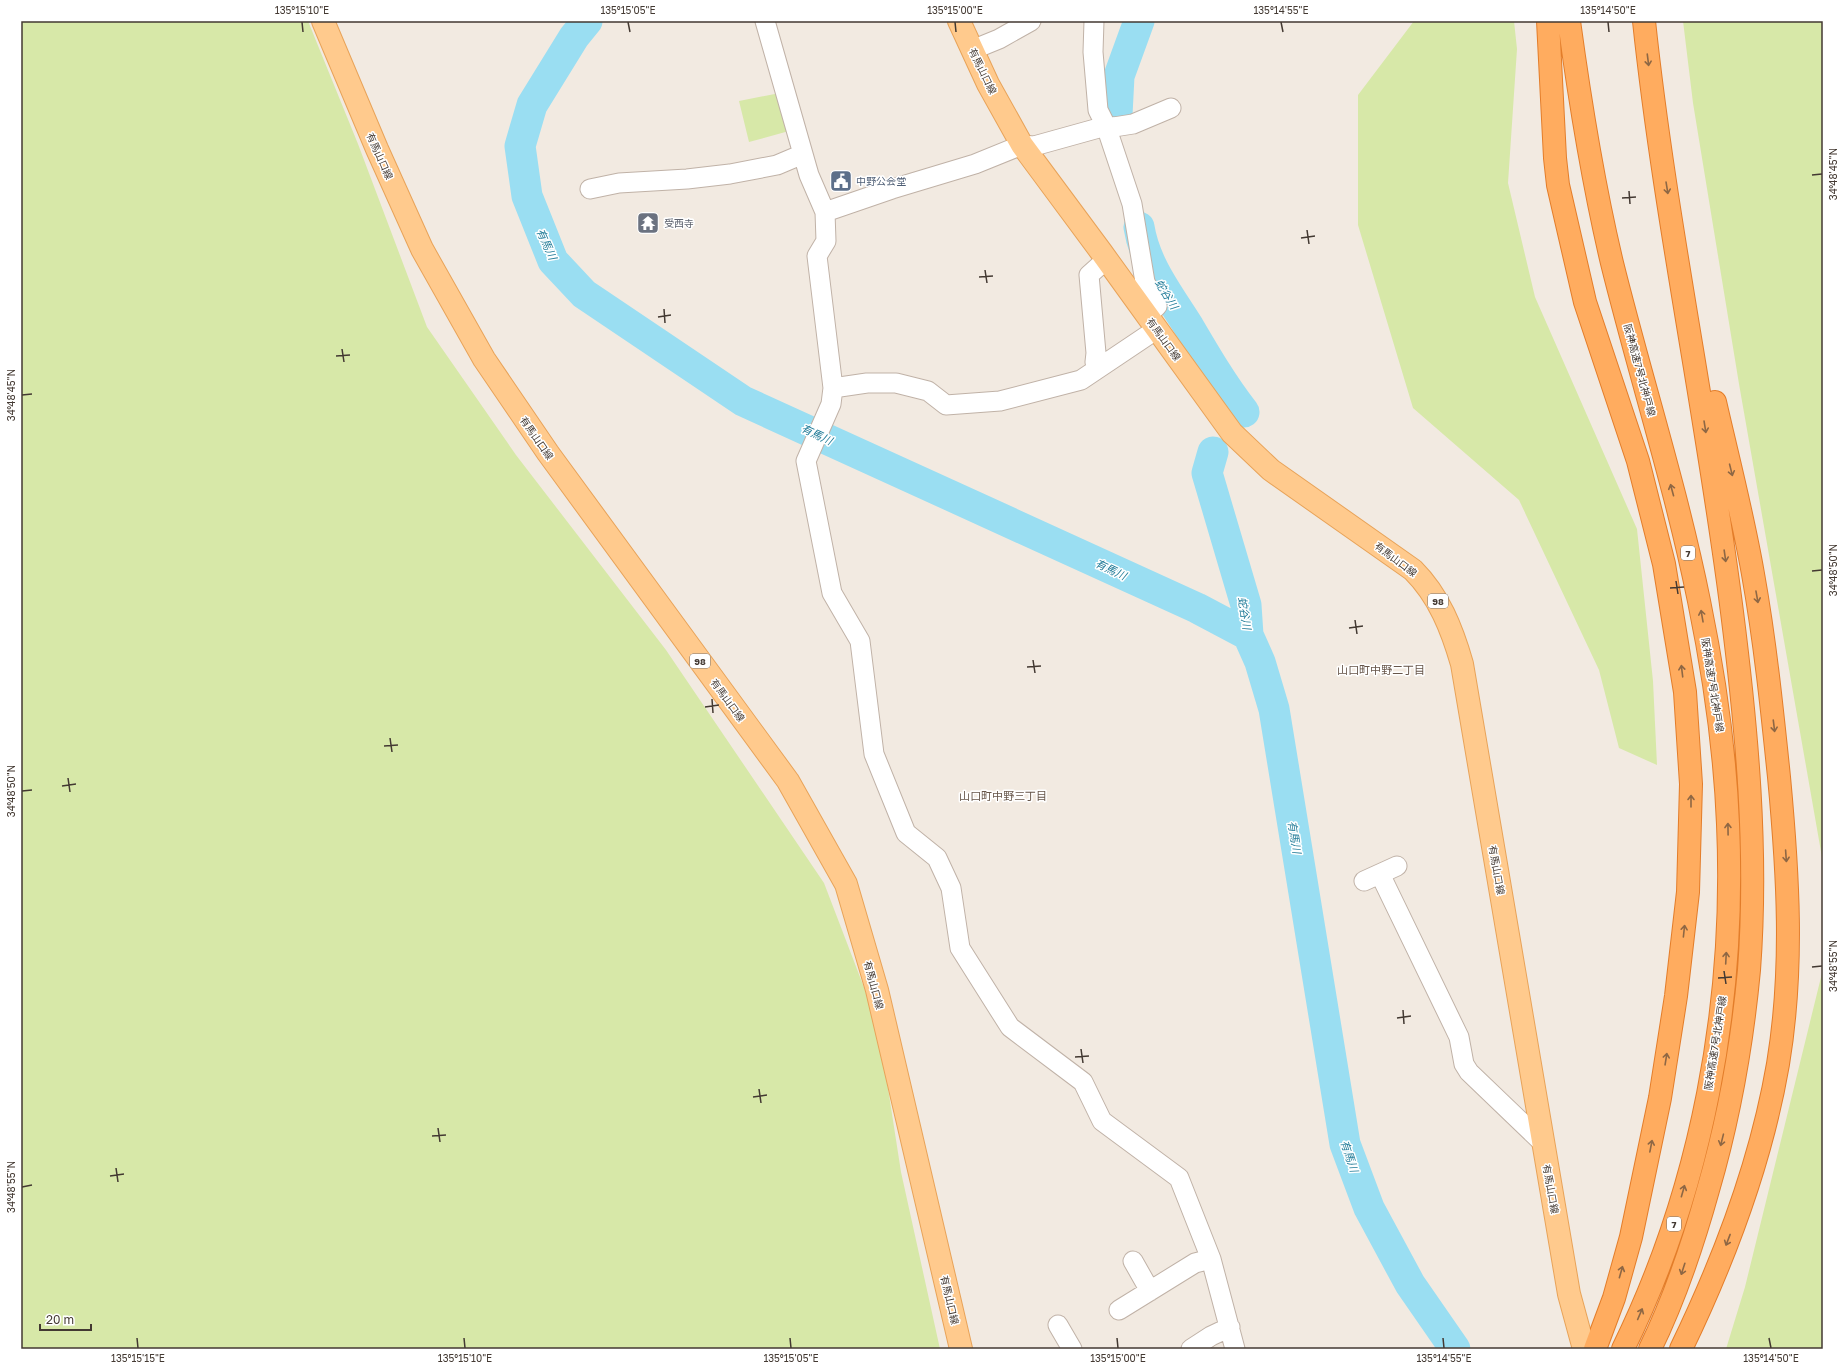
<svg xmlns="http://www.w3.org/2000/svg" width="1844" height="1370" viewBox="0 0 1844 1370" font-family="'Golos Text','Noto Sans JP',sans-serif">
  <style>
    .green { fill: #d7e8a8 }
    .lines { fill: none; stroke-linecap: round; stroke-linejoin: round }
    .river { stroke: #9adef2; stroke-width: 31 }
    .street-casing { stroke: #c0b2a7; stroke-width: 21 }
    .primary-casing { stroke: #e8a359; stroke-width: 24 }
    .highway-casing { stroke: #e37d2a; stroke-width: 24 }
    .street { stroke: #fff; stroke-width: 19 }
    .primary { stroke: #ffca8d; stroke-width: 22 }
    .highway { stroke: #ffac5f; stroke-width: 22 }
    .oneway { stroke: #8e6744 }
    .ticks { fill: none; stroke: #433932; stroke-width: 1.5 }
    .labels { text-anchor: middle; dominant-baseline: central; stroke-width: 3; stroke-linejoin: round; paint-order: stroke }
    .shield { fill: #fff; stroke: #7b7470; stroke-width: 1 }
    .shield-label { font-size: 9px; font-weight: bold; fill: #433932 }
    .street-label { font-size: 10px; fill: #433932; stroke: #fff }
    .service-label { font-size: 10px; fill: #4e5e75; stroke: #fff; text-anchor: start }
    .worship-label { font-size: 10px; fill: #5b616d; stroke: #fff; text-anchor: start }
    .water-label { font-size: 11px; font-style: italic; fill: #257e9a; stroke: #fff }
    .neighbourhood-label { font-size: 11px; fill: #665549; stroke: #fff }
    .neatline { fill: none; stroke: #433932; stroke-width: 1.5 }
    .ticks-label { font-size: 10px; text-anchor: middle; fill: #433932 }
  </style>
  <rect width="100%" height="100%" fill="#f2eae1"/>
  <path class="green" d="M21 21H308L358 144 427 327 516 455 666 650 824 883 878 1024 901 1172 940 1349H21Z
    M1414 21H1514L1517 49 1508 183 1535 297 1637 529 1653 681 1657 765 1619 748 1599 670 1519 500 1413 408 1358 225V95Z
    M1683 21H1823V863L1739 384 1693 103Z
    M780 93 789 131 749 142 739 101Z
    M1823 969V1349H1726L1745 1287Z"/>
  <g class="lines">
    <path class="river" d="M587 21 574 37 532 105 520 146 527 196 553 261 584 294 743 401 1197 608 1248 635 1260 662 1274 709 1345 1144 1369 1208 1410 1284 1455 1349
      M1117 115 1119 76 1139 21
      M1139 227C1145 265 1169 295 1189 327 1206 356 1223 385 1244 412
      M1213 452 1207 473 1246 605 1248 635"/>
    <g class="street-casing">
      <path id="street" d="M765 21 809 175 825 212 826 241 817 256 833 388 831 404 806 461 832 593 860 641 874 754 906 833 937 858 951 888 960 948 1010 1027 1083 1082 1102 1121 1179 1178 1211 1259 1235 1349
        M1094 21 1093 52 1098 110 1106 126 1132 204 1145 282 1157 306 1147 316
        M972 50 999 39 1031 21
        M590 189 619 183 687 179 730 174 777 165 803 154
        M825 212 892 189 975 164 1022 145 1034 146 1106 126 1114 127 1133 124 1171 108
        M1097 369 1095 362 1096 353 1089 275 1107 259
        M833 388 867 383H896L928 391 946 405 1000 401 1081 380 1157 329
        M1380 874 1459 1037 1464 1064 1469 1072 1543 1143
        M1364 881 1397 866
        M1133 1261 1150 1291
        M1119 1310 1195 1263 1211 1259
        M1058 1325 1072 1349
        M1191 1349 1211 1336 1230 1327"/>
    </g>
    <g class="primary-casing">
      <path id="primary" d="M323 21 377 149 422 249 484 359 548 453 788 781 846 884 877 990 961 1349
        M959 21 988 84 1022 145 1102 253 1232 433 1271 470 1413 570C1439 596 1452 629 1462 664L1569 1294 1584 1349"/>
    </g>
    <g class="highway-casing">
      <path id="highway" d="M1548 21 1555 158 1558 185 1585 302 1638 461 1664 564 1685 692 1691 784 1688 892 1676 996 1660 1098 1631 1237 1614 1298 1595 1349
        M1569 21C1580 102 1593 183 1612 263 1640 376 1676 487 1699 601 1714 674 1725 750 1728 824 1736 1003 1702 1188 1623 1349
        M1644 21C1665 219 1707 414 1732 612 1747 730 1758 851 1749 970 1742 1045 1729 1118 1708 1190 1693 1244 1675 1298 1650 1349
        M1681 1349C1725 1258 1761 1163 1778 1064 1794 968 1788 873 1779 777 1772 709 1765 641 1753 574 1743 516 1728 459 1715 402"/>
    </g>
    <use href="#street" class="street"/>
    <use href="#primary" class="primary"/>
    <use href="#highway" class="highway"/>
  </g>
  <defs><path id="oneway-shaft" d="M-6 0H5M1.5-3L5.5 0L1.5 3" fill="none" stroke-width="1.6" stroke-linecap="round" stroke-linejoin="round"/></defs>
  <g class="oneway">
    <use href="#oneway-shaft" transform="translate(1648 60) rotate(83)"/>
    <use href="#oneway-shaft" transform="translate(1667 188) rotate(81)"/>
    <use href="#oneway-shaft" transform="translate(1705 427) rotate(81)"/>
    <use href="#oneway-shaft" transform="translate(1731 470) rotate(76)"/>
    <use href="#oneway-shaft" transform="translate(1672 490) rotate(-105)"/>
    <use href="#oneway-shaft" transform="translate(1725 556) rotate(82)"/>
    <use href="#oneway-shaft" transform="translate(1757 597) rotate(80)"/>
    <use href="#oneway-shaft" transform="translate(1702 616) rotate(-100)"/>
    <use href="#oneway-shaft" transform="translate(1682 671) rotate(-97)"/>
    <use href="#oneway-shaft" transform="translate(1774 726) rotate(83)"/>
    <use href="#oneway-shaft" transform="translate(1691 801) rotate(-90)"/>
    <use href="#oneway-shaft" transform="translate(1728 829) rotate(-91)"/>
    <use href="#oneway-shaft" transform="translate(1786 856) rotate(86)"/>
    <use href="#oneway-shaft" transform="translate(1684 931) rotate(-84)"/>
    <use href="#oneway-shaft" transform="translate(1726 958) rotate(-87)"/>
    <use href="#oneway-shaft" transform="translate(1666 1059) rotate(-81)"/>
    <use href="#oneway-shaft" transform="translate(1722 1140) rotate(104)"/>
    <use href="#oneway-shaft" transform="translate(1651 1146) rotate(-79)"/>
    <use href="#oneway-shaft" transform="translate(1683 1191) rotate(-74)"/>
    <use href="#oneway-shaft" transform="translate(1728 1240) rotate(111)"/>
    <use href="#oneway-shaft" transform="translate(1683 1269) rotate(108)"/>
    <use href="#oneway-shaft" transform="translate(1621 1272) rotate(-74)"/>
    <use href="#oneway-shaft" transform="translate(1640 1314) rotate(-67)"/>
  </g>
  <path class="ticks" d="M302 22 303 32M628 22 630 32M955 22 956 32M1281 22 1283 32M1608 22 1609 32M1812 175 1822 174M1629 191 1630 204M1622 198 1636 197M1307 230 1309 244M1301 238 1315 236M985 270 987 283M979 277 993 276M664 309 665 323M658 317 671 315M342 349 344 362M336 356 350 355M22 395 32 394M1812 571 1822 570M1676 581 1678 594M1670 588 1684 587M1355 620 1357 634M1349 628 1363 626M1033 660 1035 673M1027 667 1041 666M712 699 713 713M705 707 719 705M390 738 392 752M384 746 398 745M68 778 70 792M62 786 76 784M22 791 32 790M1812 967 1822 966M1724 971 1726 984M1718 978 1732 977M1403 1010 1404 1024M1397 1018 1411 1016M1081 1049 1083 1063M1075 1057 1089 1056M759 1089 761 1103M753 1097 767 1095M438 1128 440 1142M432 1136 446 1135M116 1168 118 1182M110 1176 124 1174M22 1187 32 1185M137 1338 138 1348M464 1338 465 1348M790 1338 791 1348M1117 1338 1118 1348M1443 1338 1444 1348M1769 1338 1771 1348"/>
  <defs>
    <g id="civic-square" transform="scale(1.15)"><rect x="-9" y="-9" width="18" height="18" rx="4" fill="#5c6f8a" stroke="#fff"/><path d="M-.6-6.5H3V-4.5H.6V-3L4-1V1h2V6H-6V1h2V-1L-.6-3ZM-1.2 2.5V6h2.4V2.5Z" fill="#fff"/></g>
    <g id="temple-square" transform="scale(1.15)"><rect x="-9" y="-9" width="18" height="18" rx="4" fill="#6b7280" stroke="#fff"/><path d="M0-6L5-2H3V0L6.5 2.5H4V6H1.5V3h-3V6H-4V2.5H-6.5L-3 0V-2H-5Z" fill="#fff"/></g>
  </defs>
  <g fill-rule="evenodd">
    <use href="#civic-square" x="841" y="181"/>
    <use href="#temple-square" x="648" y="223"/>
  </g>
  <g class="labels">
    <g class="shield">
      <rect x="1681" y="546" width="14" height="14" rx="3"/>
      <rect x="1428" y="594" width="20" height="14" rx="3"/>
      <rect x="690" y="654" width="20" height="14" rx="3"/>
      <rect x="1667" y="1217" width="14" height="14" rx="3"/>
    </g>
    <g class="shield-label">
      <text x="1688" y="553">7</text>
      <text x="1438" y="601">98</text>
      <text x="700" y="661">98</text>
      <text x="1674" y="1224">7</text>
    </g>
    <g class="street-label">
      <text transform="translate(983 71) rotate(64)">有馬山口線</text>
      <text transform="translate(380 156) rotate(66)">有馬山口線</text>
      <text transform="translate(1164 339) rotate(54)">有馬山口線</text>
      <text transform="translate(1640 370) rotate(75)">阪神高速7号北神戸線</text>
      <text transform="translate(537 438) rotate(55)">有馬山口線</text>
      <text transform="translate(1396 559) rotate(37)">有馬山口線</text>
      <text transform="translate(1713 685) rotate(81)">阪神高速7号北神戸線</text>
      <text transform="translate(728 700) rotate(54)">有馬山口線</text>
      <text transform="translate(1497 870) rotate(80)">有馬山口線</text>
      <text transform="translate(874 985) rotate(75)">有馬山口線</text>
      <text transform="translate(1715 1043) rotate(-81)">阪神高速7号北神戸線</text>
      <text transform="translate(1551 1189) rotate(80)">有馬山口線</text>
      <text transform="translate(950 1300) rotate(77)">有馬山口線</text>
    </g>
    <g class="service-label">
      <text x="856" y="181">中野公会堂</text>
    </g>
    <g class="worship-label">
      <text x="664" y="223">受西寺</text>
    </g>
    <g class="water-label">
      <text transform="translate(547 244) rotate(66)">有馬川</text>
      <text transform="translate(1167 294) rotate(58)">蛇谷川</text>
      <text transform="translate(817 434) rotate(25)">有馬川</text>
      <text transform="translate(1111 569) rotate(25)">有馬川</text>
      <text transform="translate(1245 613) rotate(81)">蛇谷川</text>
      <text transform="translate(1295 837) rotate(81)">有馬川</text>
      <text transform="translate(1350 1156) rotate(72)">有馬川</text>
    </g>
    <g class="neighbourhood-label">
      <text x="1381" y="669">山口町中野二丁目</text>
      <text x="1003" y="795">山口町中野三丁目</text>
    </g>
  </g>
  <rect width="1844" height="1370" fill="none" stroke="#ffffff" stroke-width="44"/>
  <path d="M40 1324v6h51v-6" fill="none" stroke="#433932" stroke-width="2"/>
  <text x="46" y="1324" font-size="12" fill="#433932" stroke="#ffffff" stroke-width="3" paint-order="stroke">20 m</text>
  <rect x="22" y="22" width="1800" height="1326" class="neatline"/>
  <g class="ticks-label">
    <text x="302" y="14">135°15'10"E</text>
    <text x="628" y="14">135°15'05"E</text>
    <text x="955" y="14">135°15'00"E</text>
    <text x="1281" y="14">135°14'55"E</text>
    <text x="1608" y="14">135°14'50"E</text>
    <text transform="translate(1833 174) rotate(-90)" y="4">34°48'45"N</text>
    <text transform="translate(11 395) rotate(-90)" y="4">34°48'45"N</text>
    <text transform="translate(1833 570) rotate(-90)" y="4">34°48'50"N</text>
    <text transform="translate(11 791) rotate(-90)" y="4">34°48'50"N</text>
    <text transform="translate(1833 966) rotate(-90)" y="4">34°48'55"N</text>
    <text transform="translate(11 1187) rotate(-90)" y="4">34°48'55"N</text>
    <text x="138" y="1362">135°15'15"E</text>
    <text x="465" y="1362">135°15'10"E</text>
    <text x="791" y="1362">135°15'05"E</text>
    <text x="1118" y="1362">135°15'00"E</text>
    <text x="1444" y="1362">135°14'55"E</text>
    <text x="1771" y="1362">135°14'50"E</text>
  </g>
</svg>
